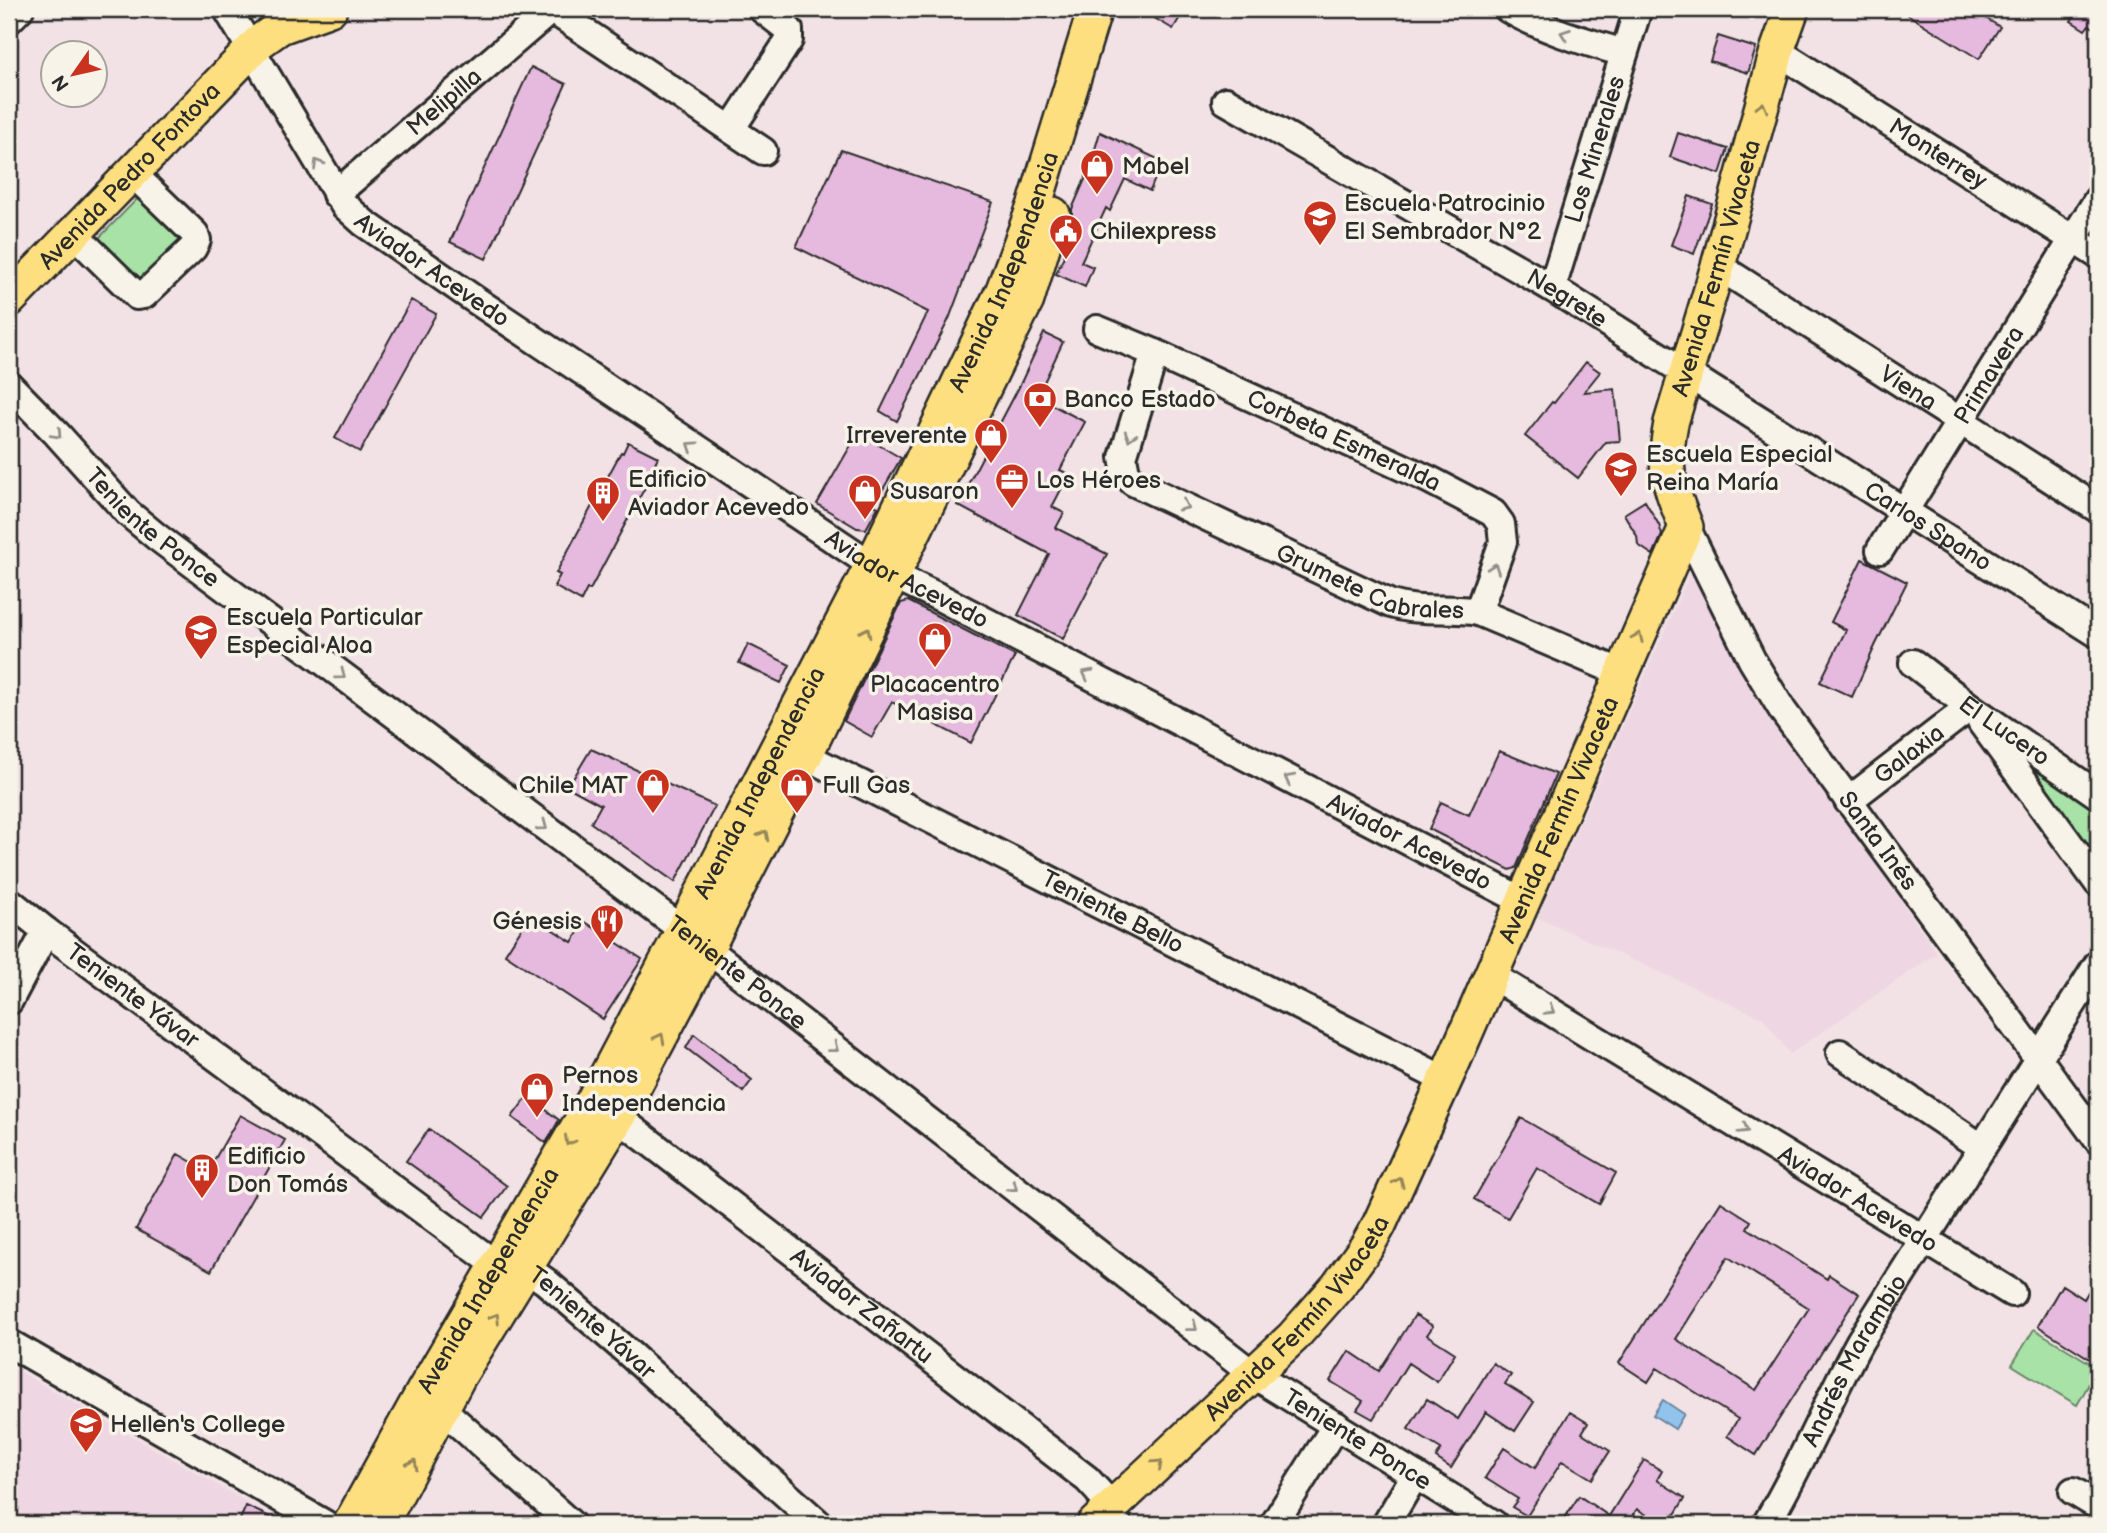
<svg xmlns="http://www.w3.org/2000/svg" width="2107" height="1533" viewBox="0 0 2107 1533" font-family="'Balsamiq Sans',sans-serif">
  <style>
    .built { fill: #eed6e3 }
    .green { fill: #a8e2a7; stroke: #6a8669; stroke-width: 2 }
    .water { fill: #92c3ed; stroke: #69869f; stroke-width: 2 }
    .building { fill: #e6b9de; stroke: #2b2b2b; stroke-width: 2; fill-rule: evenodd }
    .lines { fill: none; stroke-linecap: round; stroke-linejoin: round }
    .minor-casing { stroke: #2b2b2b; stroke-width: 32 }
    .major-casing { stroke: #2b2b2b; stroke-width: 38 }
    .minor { stroke: #f7f3e8; stroke-width: 26 }
    .major { stroke: #fddf80; stroke-width: 33 }
    .oneway { stroke: #918f8a }
    .oneway2 { stroke: #948556 }
    .labels { text-anchor: middle; dominant-baseline: central; stroke-width: 7; stroke-linejoin: round; paint-order: stroke }
    .street-label { font-size: 24px; fill: #2b2b2b; stroke: #f7f3e8 }
    .poi-label { font-size: 24px; fill: #2b2b2b; stroke: #f7f3e8; text-anchor: start }
  </style>
  <rect width="100%" height="100%" fill="#f2e2e5"/>
  <filter id="ink" filterUnits="userSpaceOnUse"><feTurbulence type="fractalNoise" baseFrequency=".0143" numOctaves="2"/><feDisplacementMap in="SourceGraphic" scale="14" xChannelSelector="R" yChannelSelector="G"/><feConvolveMatrix kernelMatrix="1 2 1 2 8 2 1 2 1" color-interpolation-filters="sRGB"/></filter>
  <g filter="url(#ink)">
    <path class="built" d="M1692 569 1743 672 1937 953 1790 1054 1763 1018 1538 918Z
      M15 1369 285 1524H9V1384Z"/>
    <path class="green" d="M141 195 188 241 141 288 95 242Z
      M2016 743 2098 799V867Z
      M2034 1329 2098 1368 2077 1405 2012 1365Z"/>
    <path class="water" d="M1663 1400 1684 1414 1675 1429 1653 1415Z"/>
    <path class="building" d="M1139 9H1185L1173 29Z
      M1899 9H1971L2000 27 1979 59Z
      M2079 9H2098V31L2089 25 2085 30 2071 21Z
      M1718 36 1756 48 1748 73 1710 61Z
      M531 67 566 84 486 259 450 242Z
      M1100 132 1162 161 1150 191 1125 179 1110 211 1106 208 1081 262 1093 267 1085 287 1056 274 1075 232 1068 230 1072 219V209L1089 170Z
      M1678 133 1728 149 1720 174 1670 157Z
      M841 150 993 202 949 319 897 421 880 411 928 312 796 247Z
      M1689 196 1712 204 1694 254 1671 245Z
      M411 300 436 314 360 452 335 438Z
      M1044 333 1063 342 1037 397 1085 422 1060 470 1069 474 1052 507 1064 513 1056 528 1107 554 1063 639 1018 615 1049 554 957 505 1019 387Z
      M1586 362 1600 372 1584 392 1615 389 1620 441 1606 442 1578 478 1525 436 1552 402 1554 403Z
      M858 433 901 458 874 505 878 507 866 529 857 528 817 504Z
      M628 442 658 457 652 469 654 471 630 515 590 590 587 589 581 601 554 586 560 575 556 573 621 452 623 453Z
      M1645 501 1659 525 1662 535 1653 555 1638 545 1637 536 1624 514Z
      M1862 559 1907 582 1875 646 1852 697 1820 682 1846 630 1831 622Z
      M908 601 1015 656 971 743 892 702 872 737 844 721 901 603Z
      M748 644 790 665 781 683 739 663Z
      M591 749 715 806 675 882 591 823 601 805 568 787Z
      M1499 751 1556 774 1516 868 1510 870 1429 829 1441 802 1469 815Z
      M530 915 572 942 585 922 642 959 603 1019 505 954Z
      M694 1034 752 1080 743 1092 686 1048Z
      M528 1096 559 1120 546 1143 512 1117Z
      M240 1115 285 1140 211 1271 136 1229 178 1154 208 1171Z
      M1521 1118 1616 1173 1599 1204 1537 1168 1508 1218 1474 1199Z
      M429 1129 507 1186 484 1217 406 1161Z
      M1721 1202 1751 1221 1747 1228 1827 1279 1829 1275 1859 1294 1756 1455 1727 1436 1738 1419 1657 1368 1648 1382 1619 1363ZM1728 1257 1809 1308 1756 1390 1676 1339Z
      M2098 1275V1364L2038 1326 2062 1285 2084 1299Z
      M1415 1315 1433 1326 1427 1335 1455 1353 1437 1382 1408 1363 1373 1419 1357 1410 1363 1401 1330 1381 1349 1351 1379 1371Z
      M1493 1363 1511 1375 1505 1384 1534 1402 1515 1431 1486 1412 1451 1468 1436 1458 1441 1449 1408 1429 1427 1399 1458 1419Z
      M1570 1412 1588 1423 1582 1433 1610 1451 1592 1479 1562 1461 1527 1516 1512 1507 1518 1499 1485 1478 1504 1448 1535 1468Z
      M1644 1460 1662 1471 1657 1480 1685 1498 1669 1524H1662L1637 1509 1627 1524H1561L1579 1496 1609 1516Z
      M246 1506 285 1524H238Z"/>
    <g class="lines">
      <g class="minor-casing">
        <g id="minor">
          <path id="s1" d="M227 9 344 205 364 223 474 299 872 565 941 598 1523 901"/>
          <path d="M551 9 763 151"/>
          <path d="M1508 9C1544 30 1584 41 1624 53"/>
          <path d="M9 20 20 9"/>
          <path id="s2" d="M1777 51 2098 255"/>
          <path id="s3" d="M1226 101 1552 288 2098 634"/>
          <path d="M731 129 789 40V30L762 9"/>
          <path id="s4" d="M336 194 552 9"/>
          <path d="M73 233 137 296 144 295 193 248 197 240 195 234 132 173"/>
          <path id="s5" d="M1718 266 2098 509"/>
          <path id="s6" d="M1552 288 1638 9"/>
          <path id="s7" d="M1097 329 1155 353 1430 480 1493 513 1501 524 1503 542 1478 612"/>
          <path id="s8" d="M1155 353 1123 457 1126 473 1133 482 1391 604C1420 613 1449 607 1478 612L1622 673"/>
          <path id="s9" d="M9 385 57 434 128 513 157 537 683 930 1254 1375 1494 1524"/>
          <path id="s10" d="M1686 527 1752 660 1783 711 2098 1140"/>
          <path id="s11" d="M1880 550 2098 199"/>
          <path id="s12" d="M1913 663 1970 707 2098 795"/>
          <path d="M1981 722 2098 883"/>
          <path id="s13" d="M788 747 1445 1080"/>
          <path id="s14" d="M1848 801 1970 707"/>
          <path id="s15" d="M9 901 46 931 487 1258 526 1268 545 1281 624 1349 819 1524"/>
          <path id="s16" d="M1491 975 2012 1293"/>
          <path d="M9 1001 46 931"/>
          <path d="M1840 1053 1981 1147"/>
          <path id="s17" d="M603 1106 1087 1479 1099 1492 1118 1524"/>
          <path d="M9 1343 325 1524"/>
          <path d="M442 1409 571 1524"/>
          <path d="M2073 1491 2098 1506"/>
          <path d="M1274 1524 1336 1425"/>
          <path d="M1386 1524 1415 1475"/>
          <path id="s18" d="M1766 1524C1802 1465 1827 1401 1860 1341L2098 964"/>
        </g>
      </g>
      <g class="major-casing">
        <g id="major">
          <path id="s19" d="M9 300 259 42 280 27 330 9"/>
          <path id="s20" d="M350 1524 424 1390 594 1099 683 930 872 565 1003 290 1035 204 1095 9"/>
          <path d="M381 1524 459 1376 618 1117 698 966 805 756 1019 316 1027 300 1053 214"/>
          <path id="s21" d="M1094 1524 1293 1337 1338 1286 1367 1246 1379 1225 1451 1067 1686 527C1669 483 1662 470 1671 423L1718 266 1777 51 1792 9"/>
        </g>
      </g>
      <use href="#minor" class="minor"/>
      <use href="#major" class="major"/>
    </g>
    <defs><path id="oneway-chevron" d="M-2-3.5L2.5 0L-2 3.5" fill="none" stroke-width="1.6" stroke-linecap="round" stroke-linejoin="round" transform="scale(1.75)"/></defs>
    <g class="oneway">
      <use href="#oneway-chevron" transform="translate(1565 34) rotate(-160)"/>
      <use href="#oneway-chevron" transform="translate(318 164) rotate(-121)"/>
      <use href="#oneway-chevron" transform="translate(57 434) rotate(47)"/>
      <use href="#oneway-chevron" transform="translate(1130 436) rotate(107)"/>
      <use href="#oneway-chevron" transform="translate(692 446) rotate(-146)"/>
      <use href="#oneway-chevron" transform="translate(1184 506) rotate(25)"/>
      <use href="#oneway-chevron" transform="translate(1494 568) rotate(-70)"/>
      <use href="#oneway-chevron" transform="translate(1087 674) rotate(-152)"/>
      <use href="#oneway-chevron" transform="translate(341 675) rotate(37)"/>
      <use href="#oneway-chevron" transform="translate(1289 779) rotate(-152)"/>
      <use href="#oneway-chevron" transform="translate(543 826) rotate(37)"/>
      <use href="#oneway-chevron" transform="translate(1550 1010) rotate(31)"/>
      <use href="#oneway-chevron" transform="translate(834 1048) rotate(38)"/>
      <use href="#oneway-chevron" transform="translate(1744 1129) rotate(31)"/>
      <use href="#oneway-chevron" transform="translate(1013 1187) rotate(38)"/>
      <use href="#oneway-chevron" transform="translate(1193 1327) rotate(38)"/>
    </g>
    <g class="oneway2">
      <use href="#oneway-chevron" transform="translate(1762 107) rotate(-75)"/>
      <use href="#oneway-chevron" transform="translate(866 632) rotate(-64)"/>
      <use href="#oneway-chevron" transform="translate(1638 637) rotate(-66)"/>
      <use href="#oneway-chevron" transform="translate(764 835) rotate(-63)"/>
      <use href="#oneway-chevron" transform="translate(660 1038) rotate(-62)"/>
      <use href="#oneway-chevron" transform="translate(569 1141) rotate(120)"/>
      <use href="#oneway-chevron" transform="translate(1399 1182) rotate(-66)"/>
      <use href="#oneway-chevron" transform="translate(495 1318) rotate(-58)"/>
      <use href="#oneway-chevron" transform="translate(413 1464) rotate(-62)"/>
      <use href="#oneway-chevron" transform="translate(1158 1464) rotate(-43)"/>
    </g>
  </g>
  <defs>
    <g id="shop-pin" transform="scale(1.75)"><path d="M0 17L-7.5 6A9.5 9.5 0 1 1 7.5 6Z" fill="#c8321e" stroke="#f7f3e8"/><path d="M-5-2.5h2.3a2.7 3.5 0 0 1 5.4 0H5L5.5 6h-11ZM-1.5-2.5h3a1.5 2.3 0 0 0-3 0Z" fill="#fff"/></g>
    <g id="school-pin" transform="scale(1.75)"><path d="M0 17L-7.5 6A9.5 9.5 0 1 1 7.5 6Z" fill="#c8321e" stroke="#f7f3e8"/><path d="M0-5L7-2L0 1L-7-2ZM-4 1L0 2.5L4 1V4Q0 6-4 4Z" fill="#fff"/></g>
    <g id="civic-pin" transform="scale(1.75)"><path d="M0 17L-7.5 6A9.5 9.5 0 1 1 7.5 6Z" fill="#c8321e" stroke="#f7f3e8"/><path d="M-.6-6.5H3V-4.5H.6V-3L4-1V1h2V6H-6V1h2V-1L-.6-3ZM-1.2 2.5V6h2.4V2.5Z" fill="#fff"/></g>
    <g id="bank-pin" transform="scale(1.75)"><path d="M0 17L-7.5 6A9.5 9.5 0 1 1 7.5 6Z" fill="#c8321e" stroke="#f7f3e8"/><path d="M-6-4H6V4H-6ZM0-2.3a2.3 2.3 0 1 0 0 4.6a2.3 2.3 0 1 0 0-4.6Z" fill="#fff"/></g>
    <g id="office-pin" transform="scale(1.75)"><path d="M0 17L-7.5 6A9.5 9.5 0 1 1 7.5 6Z" fill="#c8321e" stroke="#f7f3e8"/><path d="M-6-3h4V-5.5h4V-3h4V5H-6ZM-1-4.5V-3h2v-1.5ZM-6 0V1H6V0Z" fill="#fff"/></g>
    <g id="building-pin" transform="scale(1.75)"><path d="M0 17L-7.5 6A9.5 9.5 0 1 1 7.5 6Z" fill="#c8321e" stroke="#f7f3e8"/><path d="M-4-6H4V6H1V3H-1V6H-4ZM-2.5-4.3h1.7v1.8h-1.7ZM.8-4.3h1.7v1.8H.8ZM-2.5-1h1.7V.8h-1.7ZM.8-1h1.7V.8H.8Z" fill="#fff"/></g>
    <g id="restaurant-pin" transform="scale(1.75)"><path d="M0 17L-7.5 6A9.5 9.5 0 1 1 7.5 6Z" fill="#c8321e" stroke="#f7f3e8"/><path d="M-5-6h1v4h1v-4h1v4h1v-4h1v5L-1.5 .5V6h-2V.5L-5-1ZM5-6V6H3V1.5H1.5Q1.5-4 5-6Z" fill="#fff"/></g>
  </defs>
  <g fill-rule="evenodd">
    <use href="#shop-pin" x="1097" y="166"/>
    <use href="#school-pin" x="1320" y="217"/>
    <use href="#civic-pin" x="1066" y="231"/>
    <use href="#bank-pin" x="1040" y="399"/>
    <use href="#shop-pin" x="991" y="435"/>
    <use href="#school-pin" x="1621" y="468"/>
    <use href="#office-pin" x="1012" y="480"/>
    <use href="#shop-pin" x="865" y="491"/>
    <use href="#building-pin" x="603" y="493"/>
    <use href="#school-pin" x="201" y="631"/>
    <use href="#shop-pin" x="935" y="639"/>
    <use href="#shop-pin" x="653" y="785"/>
    <use href="#shop-pin" x="797" y="785"/>
    <use href="#restaurant-pin" x="607" y="921"/>
    <use href="#shop-pin" x="537" y="1089"/>
    <use href="#building-pin" x="202" y="1170"/>
    <use href="#school-pin" x="86" y="1424"/>
  </g>
  <g class="labels">
    <g class="street-label">
      <text stroke="none"><textPath href="#s4" startOffset="142">Melipilla</textPath></text>
      <text stroke="none"><textPath href="#s6" startOffset="145">Los Minerales</textPath></text>
      <text stroke="none"><textPath href="#s2" startOffset="191">Monterrey</textPath></text>
      <text stroke="none"><textPath href="#s19" startOffset="173">Avenida Pedro Fontova</textPath></text>
      <text stroke="none"><textPath href="#s21" startOffset="1446">Avenida Fermín Vivaceta</textPath></text>
      <text stroke="none"><textPath href="#s1" startOffset="338">Aviador Acevedo</textPath></text>
      <text stroke="none"><textPath href="#s20" startOffset="1414">Avenida Independencia</textPath></text>
      <text stroke="none"><textPath href="#s3" startOffset="394">Negrete</textPath></text>
      <text stroke="none"><textPath href="#s11" startOffset="206">Primavera</textPath></text>
      <text stroke="none"><textPath href="#s5" startOffset="226">Viena</textPath></text>
      <text stroke="none"><textPath href="#s7" startOffset="271">Corbeta Esmeralda</textPath></text>
      <text stroke="none"><textPath href="#s9" startOffset="203">Teniente Ponce</textPath></text>
      <text stroke="none"><textPath href="#s3" startOffset="821">Carlos Spano</textPath></text>
      <text stroke="none"><textPath href="#s8" startOffset="396">Grumete Cabrales</textPath></text>
      <text stroke="none"><textPath href="#s1" startOffset="905">Aviador Acevedo</textPath></text>
      <text stroke="none"><textPath href="#s12" startOffset="114">El Lucero</textPath></text>
      <text stroke="none"><textPath href="#s14" startOffset="77">Galaxia</textPath></text>
      <text stroke="none"><textPath href="#s20" startOffset="847">Avenida Independencia</textPath></text>
      <text stroke="none"><textPath href="#s21" startOffset="858">Avenida Fermín Vivaceta</textPath></text>
      <text stroke="none"><textPath href="#s1" startOffset="1472">Aviador Acevedo</textPath></text>
      <text stroke="none"><textPath href="#s10" startOffset="369">Santa Inés</textPath></text>
      <text stroke="none"><textPath href="#s13" startOffset="364">Teniente Bello</textPath></text>
      <text stroke="none"><textPath href="#s9" startOffset="938">Teniente Ponce</textPath></text>
      <text stroke="none"><textPath href="#s15" startOffset="156">Teniente Yávar</textPath></text>
      <text stroke="none"><textPath href="#s16" startOffset="430">Aviador Acevedo</textPath></text>
      <text stroke="none"><textPath href="#s20" startOffset="280">Avenida Independencia</textPath></text>
      <text stroke="none"><textPath href="#s17" startOffset="327">Aviador Zañartu</textPath></text>
      <text stroke="none"><textPath href="#s21" startOffset="290">Avenida Fermín Vivaceta</textPath></text>
      <text stroke="none"><textPath href="#s15" startOffset="723">Teniente Yávar</textPath></text>
      <text stroke="none"><textPath href="#s18" startOffset="186">Andrés Marambio</textPath></text>
      <text stroke="none"><textPath href="#s9" startOffset="1715">Teniente Ponce</textPath></text>
    </g>
    <g class="poi-label">
      <text x="1122" y="166">Mabel</text>
      <text x="1344" y="203">Escuela Patrocinio<tspan x="1344" dy="28">El Sembrador N°2</tspan></text>
      <text x="1090" y="231">Chilexpress</text>
      <text x="1064" y="399">Banco Estado</text>
      <text x="967" y="435" text-anchor="end">Irreverente</text>
      <text x="1646" y="454">Escuela Especial<tspan x="1646" dy="28">Reina María</tspan></text>
      <text x="628" y="479">Edificio<tspan x="628" dy="28">Aviador Acevedo</tspan></text>
      <text x="1036" y="480">Los Héroes</text>
      <text x="890" y="491">Susaron</text>
      <text x="226" y="617">Escuela Particular<tspan x="226" dy="28">Especial Aloa</tspan></text>
      <text x="935" y="684" text-anchor="middle">Placacentro<tspan x="935" dy="28">Masisa</tspan></text>
      <text x="628" y="785" text-anchor="end">Chile MAT</text>
      <text x="822" y="785">Full Gas</text>
      <text x="582" y="921" text-anchor="end">Génesis</text>
      <text x="562" y="1075">Pernos<tspan x="562" dy="28">Independencia</tspan></text>
      <text x="227" y="1156">Edificio<tspan x="227" dy="28">Don Tomás</tspan></text>
      <text x="110" y="1424">Hellen's College</text>
    </g>
  </g>
  <rect width="2107" height="1533" fill="none" stroke="#f7f3e8" stroke-width="35"/>
  <rect x="18" y="18" width="2072" height="1498" fill="none" stroke="#2b2b2b" stroke-width="2.5" filter="url(#ink)"/>
  <g transform="translate(74 74) rotate(236)"><circle r="33" fill="#f7f3e8" stroke="#a5a39c" stroke-width="2"/>
  <path d="M0-5L12 26L0 18L-12 26Z" fill="#c8321e"/>
  <text y="-10" font-size="19" font-weight="bold" text-anchor="middle" fill="#2b2b2b">N</text>
  </g>
</svg>
